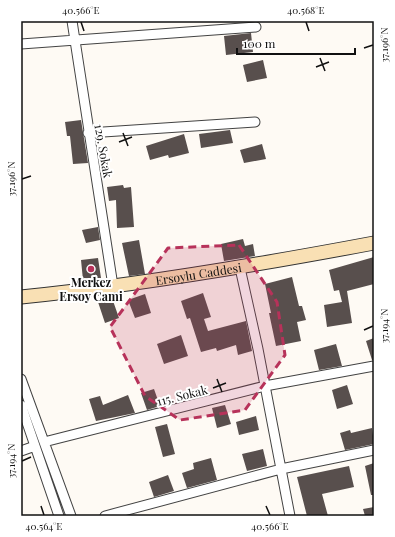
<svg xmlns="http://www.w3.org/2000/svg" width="395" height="537" viewBox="0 0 395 537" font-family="'Playfair Display',serif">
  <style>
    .building { fill: #584f4d }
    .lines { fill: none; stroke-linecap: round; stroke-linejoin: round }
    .street-casing { stroke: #434343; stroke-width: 11 }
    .secondary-casing { stroke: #323232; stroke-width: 15 }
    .street { stroke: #fff; stroke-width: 9 }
    .secondary { stroke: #f9e0b4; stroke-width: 13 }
    .marked { fill: #b7325a; fill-opacity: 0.2; stroke: #b7325a; stroke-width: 3; stroke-dasharray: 8 5; stroke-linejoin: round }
    .ticks { fill: none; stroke: #101010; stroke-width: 1.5 }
    .poi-dot { fill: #b7325a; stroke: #fff; stroke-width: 1.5 }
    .labels { text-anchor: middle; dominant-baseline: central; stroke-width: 4; stroke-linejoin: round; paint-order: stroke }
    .street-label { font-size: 12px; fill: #101010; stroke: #fff }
    .poi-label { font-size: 12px; font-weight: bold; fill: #101010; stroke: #fff }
    .neatline { fill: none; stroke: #101010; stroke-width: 1.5 }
    .ticks-label { font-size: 10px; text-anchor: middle; fill: #101010 }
  </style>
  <rect width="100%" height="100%" fill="#fefaf4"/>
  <path class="building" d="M251 33 253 52 226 55 224 36Z
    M263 60 267 78 247 82 243 65Z
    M81 120 88 163 73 164 70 136H67L65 122Z
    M230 130 233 143 201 148 199 134Z
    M184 134 189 153 169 158 168 155 150 160 146 146Z
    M262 144 266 159 244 163 240 150Z
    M123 185 124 188 131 187 134 227 117 228 116 200 109 201 107 187Z
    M98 227 100 240 86 243 82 230Z
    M243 239 245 246 253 244 255 256 224 261 221 244Z
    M139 240 145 274 129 276 122 243Z
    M374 257V284L347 291 352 323 327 327 324 305 342 302 339 290 334 291 329 270Z
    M98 258 101 278 83 280 81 260Z
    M292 277 299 306H302L306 320 297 322 301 341 276 346 269 313H271L265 284Z
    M203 293 211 317 204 319 208 331 246 321 252 351 238 355 236 345 217 351 216 348 201 352 190 318 187 319 181 301Z
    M145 294 151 313 135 318 128 300Z
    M112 298 119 318 105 323 98 302Z
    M181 335 188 356 164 364 157 344Z
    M374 338V360H372L366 341Z
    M336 344 342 366 319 370 314 350Z
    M347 385 353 404 337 409 332 390Z
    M154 389 160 406 147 410 141 393Z
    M128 395 135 413 96 421 89 399 100 396 103 405Z
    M225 405 231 424 217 428 212 408Z
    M256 416 259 430 239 435 236 422Z
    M167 424 175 454 163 457 155 427Z
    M372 428 374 444 345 450 340 433 350 430 351 433Z
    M263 449 267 466 247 471 242 454Z
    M211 458 217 480 187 488 182 473 194 469 193 463Z
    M374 463V495H371L365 466Z
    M349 466 354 487 322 494 328 516H307L297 477Z
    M168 475 174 491 154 497 149 482Z
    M374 507V516H365L363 509Z"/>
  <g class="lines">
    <g class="street-casing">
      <path id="street" d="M72 21 113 286
        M21 44 256 27
        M88 133 255 122
        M240 268 258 349 290 516
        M21 379 71 516
        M21 405 59 516
        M44 442 265 386 374 366
        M21 451 35 446
        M105 516 281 469 374 450"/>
    </g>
    <g class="secondary-casing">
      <g id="secondary">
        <path id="s1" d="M21 297C140 285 257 265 374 243"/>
      </g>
    </g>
    <use href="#street" class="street"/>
    <use href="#secondary" class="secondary"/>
  </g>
  <path class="marked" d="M239 245 277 302 285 355 245 410 180 420 145 396 110 327 168 248Z"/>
  <path class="ticks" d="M81 22 84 31M306 22 309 31M364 48 373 45M320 58 325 71M316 67 329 62M123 133 128 146M119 142 132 137M22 179 31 176M364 330 373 326M217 379 222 392M213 388 226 383M22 461 31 457M41 506 44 515M266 506 270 515"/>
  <circle class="poi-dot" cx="91" cy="269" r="4"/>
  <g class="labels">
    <g class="street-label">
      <text transform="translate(104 151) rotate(80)">129. Sokak</text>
      <text stroke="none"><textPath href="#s1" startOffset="179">Ersoylu Caddesi</textPath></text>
      <text transform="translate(182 395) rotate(-14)">115. Sokak</text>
    </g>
    <g class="poi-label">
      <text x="91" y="282">Merkez<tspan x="91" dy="14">Ersoy Cami</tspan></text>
    </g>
  </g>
  <rect width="395" height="537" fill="none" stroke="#ffffff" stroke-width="44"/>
  <path d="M237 48v6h118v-6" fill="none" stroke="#101010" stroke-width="2"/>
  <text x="243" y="48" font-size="12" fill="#101010" stroke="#ffffff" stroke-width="3" paint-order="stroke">100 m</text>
  <rect x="22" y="22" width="351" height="493" class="neatline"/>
  <g class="ticks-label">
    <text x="81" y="14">40.566°E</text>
    <text x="306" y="14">40.568°E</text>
    <text transform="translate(384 45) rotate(-90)" y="4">37.196°N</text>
    <text transform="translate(11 179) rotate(-90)" y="4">37.196°N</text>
    <text transform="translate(384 326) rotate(-90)" y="4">37.194°N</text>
    <text transform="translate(11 461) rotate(-90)" y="4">37.194°N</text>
    <text x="44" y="530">40.564°E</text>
    <text x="270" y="530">40.566°E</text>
  </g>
</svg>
